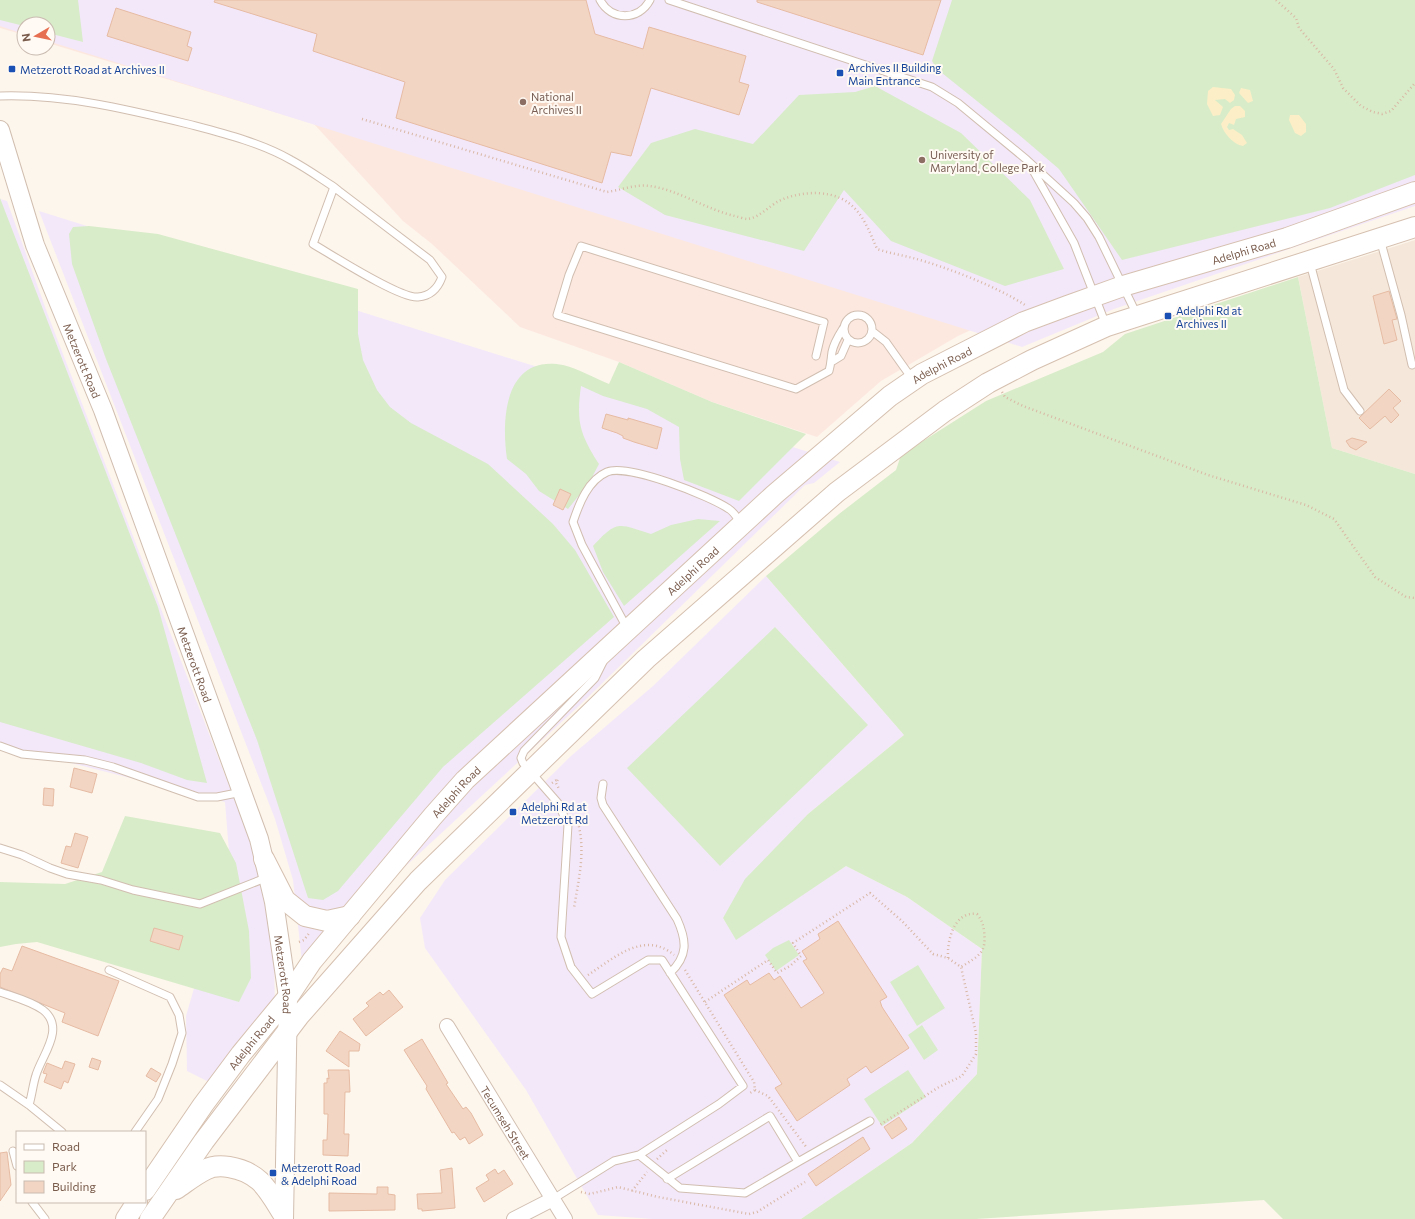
<svg xmlns="http://www.w3.org/2000/svg" width="1415" height="1219" viewBox="0 0 1415 1219" font-family="Commissioner,sans-serif">
  <style>
    .residential { fill: #f5e8da }
    .commercial { fill: #fde8e0 }
    .education { fill: #f3e8fa }
    .green { fill: #d8ecc9 }
    .sand { fill: #fcefc7 }
    .building { fill: #f3d5c3; stroke: #e6bba3 }
    .lines { fill: none; stroke-linecap: round; stroke-linejoin: round }
    .service-casing { stroke: #d1beb0; stroke-width: 9 }
    .minor-casing { stroke: #d1beb0; stroke-width: 16 }
    .tertiary-casing { stroke: #d1beb0; stroke-width: 20 }
    .secondary-casing { stroke: #d6c0b0; stroke-width: 22 }
    .path { stroke: #d9b8a5; stroke-width: 2.5; stroke-dasharray: 1 3; stroke-linecap: butt }
    .service { stroke: #fff; stroke-width: 7 }
    .minor { stroke: #fff; stroke-width: 14 }
    .tertiary { stroke: #fff; stroke-width: 18 }
    .secondary { stroke: #fff; stroke-width: 20 }
    .transit-dot { fill: #1a4fb4; stroke: #fffaf3; stroke-width: 1.5 }
    .education-dot { fill: #8d6e63; stroke: #fffaf3; stroke-width: 1.5 }
    .labels { text-anchor: middle; dominant-baseline: central; stroke-width: 4; stroke-linejoin: round; paint-order: stroke }
    .transit-label { font-size: 11px; fill: #164399; stroke: #fffaf3; text-anchor: start }
    .education-label { font-size: 11px; fill: #785e54; stroke: #fffaf3; text-anchor: start }
    .street-label { font-size: 11px; fill: #7a5c4d; stroke: #fffaf3 }
  </style>
  <rect width="100%" height="100%" fill="#fdf6ec"/>
  <path class="residential" d="M1415 240V474L1332 448 1298 277Z"/>
  <path class="commercial" d="M0 0 1051 293 958 336 881 381 817 437 712 402 619 362 520 327 432 244 403 221 314 124 48 43V24H24V35L0 28Z"/>
  <path class="education" d="M0 0H1415V206L1114 309 1022 347 48 41V24H24V34L0 26Z
    M0 199 7 201 48 315 258 861 274 952 275 1016 223 1089 187 1071 186 1016 230 864 225 802 0 745Z
    M39 211 799 449 840 462 814 483 805 485 580 705 302 962 293 880 275 819Z
    M766 576 904 735 808 814 723 918 736 939 846 866 907 897 982 949 977 1074 912 1143 801 1219H653L598 1215 526 1090 425 948 420 918 445 880 571 756 653 686Z"/>
  <path class="green" d="M0 0H78L83 42 48 33V24H24V26L0 20Z
    M952 0H1415V175L1330 208 1122 260 1059 169 1018 134 937 69 932 61Z
    M875 86 961 133 1030 200 1064 269 1005 286 891 241 844 190 804 251 665 215 618 187 651 143 695 129 753 144 799 95 855 92Z
    M0 198 158 607 207 783 187 780 141 763 0 722Z
    M89 226 158 234 358 289V334L363 360 377 390 390 407 411 423 488 464 553 524 575 550 614 617 443 767 338 891 323 900 308 898 257 740 106 359 72 264 69 234 73 227Z
    M1298 277 1332 448 1415 474V1219H1283L1264 1200 976 1219H801L912 1143 977 1074 982 949 907 897 846 866 736 940 723 918 745 879 808 814 904 735 766 576 839 514 896 470 901 455 986 401 1103 352 1125 334Z
    M619 362 712 402 806 434 739 501 684 480 680 459 679 427 647 409 603 396 581 386C576 422 580 434 599 464L589 483 568 509 539 491 526 474 507 459C501 418 505 354 563 365 577 368 596 379 609 384Z
    M698 519 720 521 624 606 603 572 593 546C618 519 618 524 651 534L671 525Z
    M775 627 868 725 720 866 627 768Z
    M125 816 220 833 236 863 249 931 251 978 239 1002 37 942 16 944 0 947V882L65 884 102 872Z
    M789 940 799 955 776 971 765 955 773 948Z
    M918 965 945 1008 917 1026 890 982Z
    M922 1025 938 1050 924 1060 908 1035Z
    M908 1070 926 1097 882 1126 864 1099Z"/>
  <path class="sand" d="M1213 87 1231 89 1235 95 1234 100 1230 103 1225 99 1215 100 1223 107 1220 115 1213 116 1207 104 1208 91Z
    M1241 88 1250 90 1253 101 1248 103 1239 93Z
    M1235 106H1240L1245 111V117L1236 119 1234 125 1229 123 1227 127 1229 130 1233 129 1242 135 1247 143 1243 146C1233 144 1224 134 1221 124L1231 109Z
    M1290 115H1299L1306 124V132L1301 136 1295 133 1289 120Z"/>
  <path class="building" d="M215 0H586L595 34 643 49 649 27 746 56 739 82 749 85 739 115 651 88 631 156 611 152 602 183 396 118 405 82 313 51 317 34 214 2Z
    M757 0H941L923 55 757 2Z
    M116 8 191 32 187 46 192 48 188 61 107 36Z
    M1389 291 1397 319 1392 320 1397 340 1384 344 1373 296Z
    M1389 389 1401 401 1393 408 1399 415 1391 423 1385 416 1370 429 1359 418Z
    M606 414 628 420V418L662 428 657 449 634 442 623 438V436L617 433 602 428Z
    M1352 438 1367 442 1356 450 1350 447 1346 441Z
    M560 489 571 494 563 510 553 505Z
    M74 768 97 774 92 793 70 787Z
    M44 788 54 789 53 806 43 805Z
    M75 833 88 837 78 868 61 863 66 846 71 847Z
    M838 921 887 997 880 1001 882 1007 909 1048 871 1073 866 1066 847 1079 850 1085 797 1121 775 1088 782 1084 724 995 747 980 750 985 769 973 774 980 780 976 801 1008 824 993 803 961 807 959 802 951 820 939 818 934Z
    M154 928 183 936 179 950 150 941Z
    M22 946 119 981 98 1036 62 1022 65 1013 0 987V974L3 968 12 971Z
    M389 990 403 1007 366 1036 353 1019 369 1006 366 1003 380 992 383 995Z
    M340 1031 360 1044 359 1051H349V1067L326 1051Z
    M422 1039 448 1083 446 1084 463 1109 466 1107 471 1113 483 1135 469 1144 465 1137 460 1140 454 1132 452 1133 426 1089 427 1086 404 1050Z
    M92 1058 101 1061 98 1070 89 1067Z
    M65 1061 75 1064 68 1083 64 1081 61 1089 44 1082 47 1074 43 1073 47 1063 62 1069Z
    M151 1068 161 1074 156 1082 146 1076Z
    M328 1070H349L350 1092H345L344 1134H349L348 1156 323 1155V1140H327L328 1114H324V1083H327V1078L329 1079Z
    M899 1117 907 1129 892 1139 884 1127Z
    M863 1137 870 1149 816 1186 808 1174Z
    M7 1152 11 1185 0 1201V1153Z
    M452 1168 455 1208 422 1211V1209H418L417 1194 442 1193 440 1170Z
    M495 1169 498 1174 504 1170 513 1184 484 1202 476 1188 489 1180 486 1175Z
    M377 1187H388V1194L395 1195V1210L329 1211V1193L377 1194Z"/>
  <g class="lines">
    <g class="service-casing">
      <path id="service" d="M600 0C611 21 639 21 650 0
        M669 0 932 87 958 103 1027 160 1074 203 1087 218 1099 237 1137 315
        M0 96C64 94 126 109 188 124 222 133 259 142 291 160 306 168 320 178 334 187L339 191 430 260 442 277C438 288 431 296 418 297 400 299 332 255 313 244L334 187
        M1030 165 1074 243 1106 325
        M1380 239 1401 315 1412 365
        M1310 263 1344 390 1360 411
        M844 329a14 14 0 1 1 28 0a14 14 0 1 1-28 0Z
        M872 331 886 342 913 380
        M816 356 824 322 581 246 569 275 557 315 796 389 829 371C831 364 831 359 832 352 834 342 839 335 844 327
        M833 361 841 356 848 340
        M627 628 582 545 573 522C579 504 588 480 607 472 627 463 710 496 729 509 734 512 737 518 741 523
        M0 746 22 754 85 760 113 767 198 797H217L242 792
        M603 784 601 798 603 805 677 919C687 941 688 956 670 973
        M0 848 22 855 50 868 67 874 101 880 133 890 200 904 268 877
        M109 970 170 997 179 1015 182 1033 172 1064 158 1099 135 1132
        M0 992C14 997 31 1001 43 1010 66 1028 42 1055 36 1075 33 1084 32 1095 29 1105L62 1132
        M0 1085 29 1105
        M13 1151 17 1166
        M639 1155 680 1188 745 1193 798 1162 770 1116 667 1179
        M798 1162 870 1121
        M553 1199 614 1161 639 1155 719 1104 743 1086 662 960H648L592 994 571 967 561 937 568 825 558 803 523 763 521 758 524 751 595 678 603 662
        M32 1202 45 1219"/>
    </g>
    <g class="minor-casing">
      <g id="minor">
        <path id="s1" d="M447 1026 565 1219"/>
        <path d="M514 1219 553 1199"/>
      </g>
    </g>
    <g class="tertiary-casing">
      <g id="tertiary">
        <path id="s2" d="M0 130 35 245 103 410 259 839 274 902 288 997 284 1219"/>
      </g>
    </g>
    <g class="secondary-casing">
      <g id="secondary">
        <path d="M264 859 285 900 305 916 327 921 350 916"/>
        <path d="M176 1189C185 1183 195 1175 205 1170 212 1166 222 1166 229 1167 260 1172 268 1190 283 1214"/>
        <path id="s3" d="M145 1190 203 1105 241 1054 288 997 312 961 433 816 465 780 775 494 890 396 922 374 1024 322 1067 306 1123 286 1287 238 1415 192"/>
        <path d="M126 1219 137 1202"/>
        <path d="M150 1219 204 1141 299 1016 418 881 646 659 837 492 945 411 988 383 1032 360 1107 326 1415 227"/>
      </g>
    </g>
    <path class="path" d="M1276 0 1296 18 1299 28 1334 69 1343 88 1361 106 1373 112 1382 114 1391 111 1415 83
      M362 119 607 192C621 190 636 184 649 186 677 189 707 210 735 216 739 217 744 219 747 219 759 218 769 206 779 201 791 195 805 193 817 193 855 195 864 218 877 249 889 253 901 255 913 258 946 267 996 286 1025 305
      M1002 392 1005 397 1023 406 1208 475 1306 505 1334 519 1375 577 1406 597 1415 598
      M552 783 558 779 556 783 559 789
      M570 804C589 837 580 872 574 908
      M299 942 304 940 310 932
      M948 958C947 940 954 911 977 914 982 920 983 924 984 931 987 954 978 956 961 967
      M685 970 754 1082 755 1090 750 1093
      M588 975C614 958 644 930 674 955
      M705 1002 768 960 777 973 790 966 801 956 793 943 870 893 902 921 933 954 948 958 961 967 976 1033V1054L962 1076 939 1087 878 1126
      M755 1090 768 1096 807 1148
      M657 1159 667 1150
      M632 1191 647 1172
      M581 1192 590 1194 618 1187 658 1197 749 1214 757 1212 805 1182"/>
    <use href="#service" class="service"/>
    <use href="#minor" class="minor"/>
    <use href="#tertiary" class="tertiary"/>
    <use href="#secondary" class="secondary"/>
  </g>
  <g class="transit-dot">
    <rect x="8" y="65" width="8" height="8" rx="2"/>
    <rect x="836" y="69" width="8" height="8" rx="2"/>
    <rect x="1164" y="312" width="8" height="8" rx="2"/>
    <rect x="509" y="808" width="8" height="8" rx="2"/>
    <rect x="269" y="1169" width="8" height="8" rx="2"/>
  </g>
  <g class="education-dot">
    <circle cx="523" cy="102" r="4"/>
    <circle cx="922" cy="160" r="4"/>
  </g>
  <g class="labels">
    <g class="transit-label">
      <text x="848" y="67">Archives II Building<tspan x="848" dy="13">Main Entrance</tspan></text>
      <text x="20" y="69">Metzerott Road at Archives II</text>
      <text x="1176" y="310">Adelphi Rd at<tspan x="1176" dy="13">Archives II</tspan></text>
      <text x="521" y="806">Adelphi Rd at<tspan x="521" dy="13">Metzerott Rd</tspan></text>
      <text x="281" y="1167">Metzerott Road<tspan x="281" dy="13">&amp; Adelphi Road</tspan></text>
    </g>
    <g class="education-label">
      <text x="531" y="96">National<tspan x="531" dy="13">Archives II</tspan></text>
      <text x="930" y="154">University of<tspan x="930" dy="13">Maryland, College Park</tspan></text>
    </g>
    <g class="street-label">
      <text stroke="none"><textPath href="#s3" startOffset="1478">Adelphi Road</textPath></text>
      <text stroke="none"><textPath href="#s2" startOffset="245">Metzerott Road</textPath></text>
      <text stroke="none"><textPath href="#s3" startOffset="1154">Adelphi Road</textPath></text>
      <text stroke="none"><textPath href="#s3" startOffset="830">Adelphi Road</textPath></text>
      <text stroke="none"><textPath href="#s2" startOffset="569">Metzerott Road</textPath></text>
      <text stroke="none"><textPath href="#s3" startOffset="506">Adelphi Road</textPath></text>
      <text stroke="none"><textPath href="#s2" startOffset="893">Metzerott Road</textPath></text>
      <text stroke="none"><textPath href="#s3" startOffset="182">Adelphi Road</textPath></text>
      <text stroke="none"><textPath href="#s1" startOffset="113">Tecumseh Street</textPath></text>
    </g>
  </g>
  <rect x="16" y="1131" width="130" height="72" fill="#fffaf3" stroke="#cabbb1"/>
  <rect x="24" y="1144" width="20" height="6" fill="#ffffff" stroke="#cabbb1"/>
  <text x="52" y="1151" font-size="12" fill="#7a5c4d">Road</text>
  <rect x="24" y="1161" width="20" height="12" fill="#d8ecc9" stroke="#cabbb1"/>
  <text x="52" y="1171" font-size="12" fill="#7a5c4d">Park</text>
  <rect x="24" y="1181" width="20" height="12" fill="#f3d5c3" stroke="#cabbb1"/>
  <text x="52" y="1191" font-size="12" fill="#7a5c4d">Building</text>
  <g transform="translate(36 36) rotate(261)"><circle r="19" fill="#fffaf3" stroke="#cabbb1"/>
  <path d="M0-3L7 15L0 10L-7 15Z" fill="#e76f51"/>
  <text y="-6" font-size="11" font-weight="bold" text-anchor="middle" fill="#7a5c4d">N</text>
  </g>
</svg>
